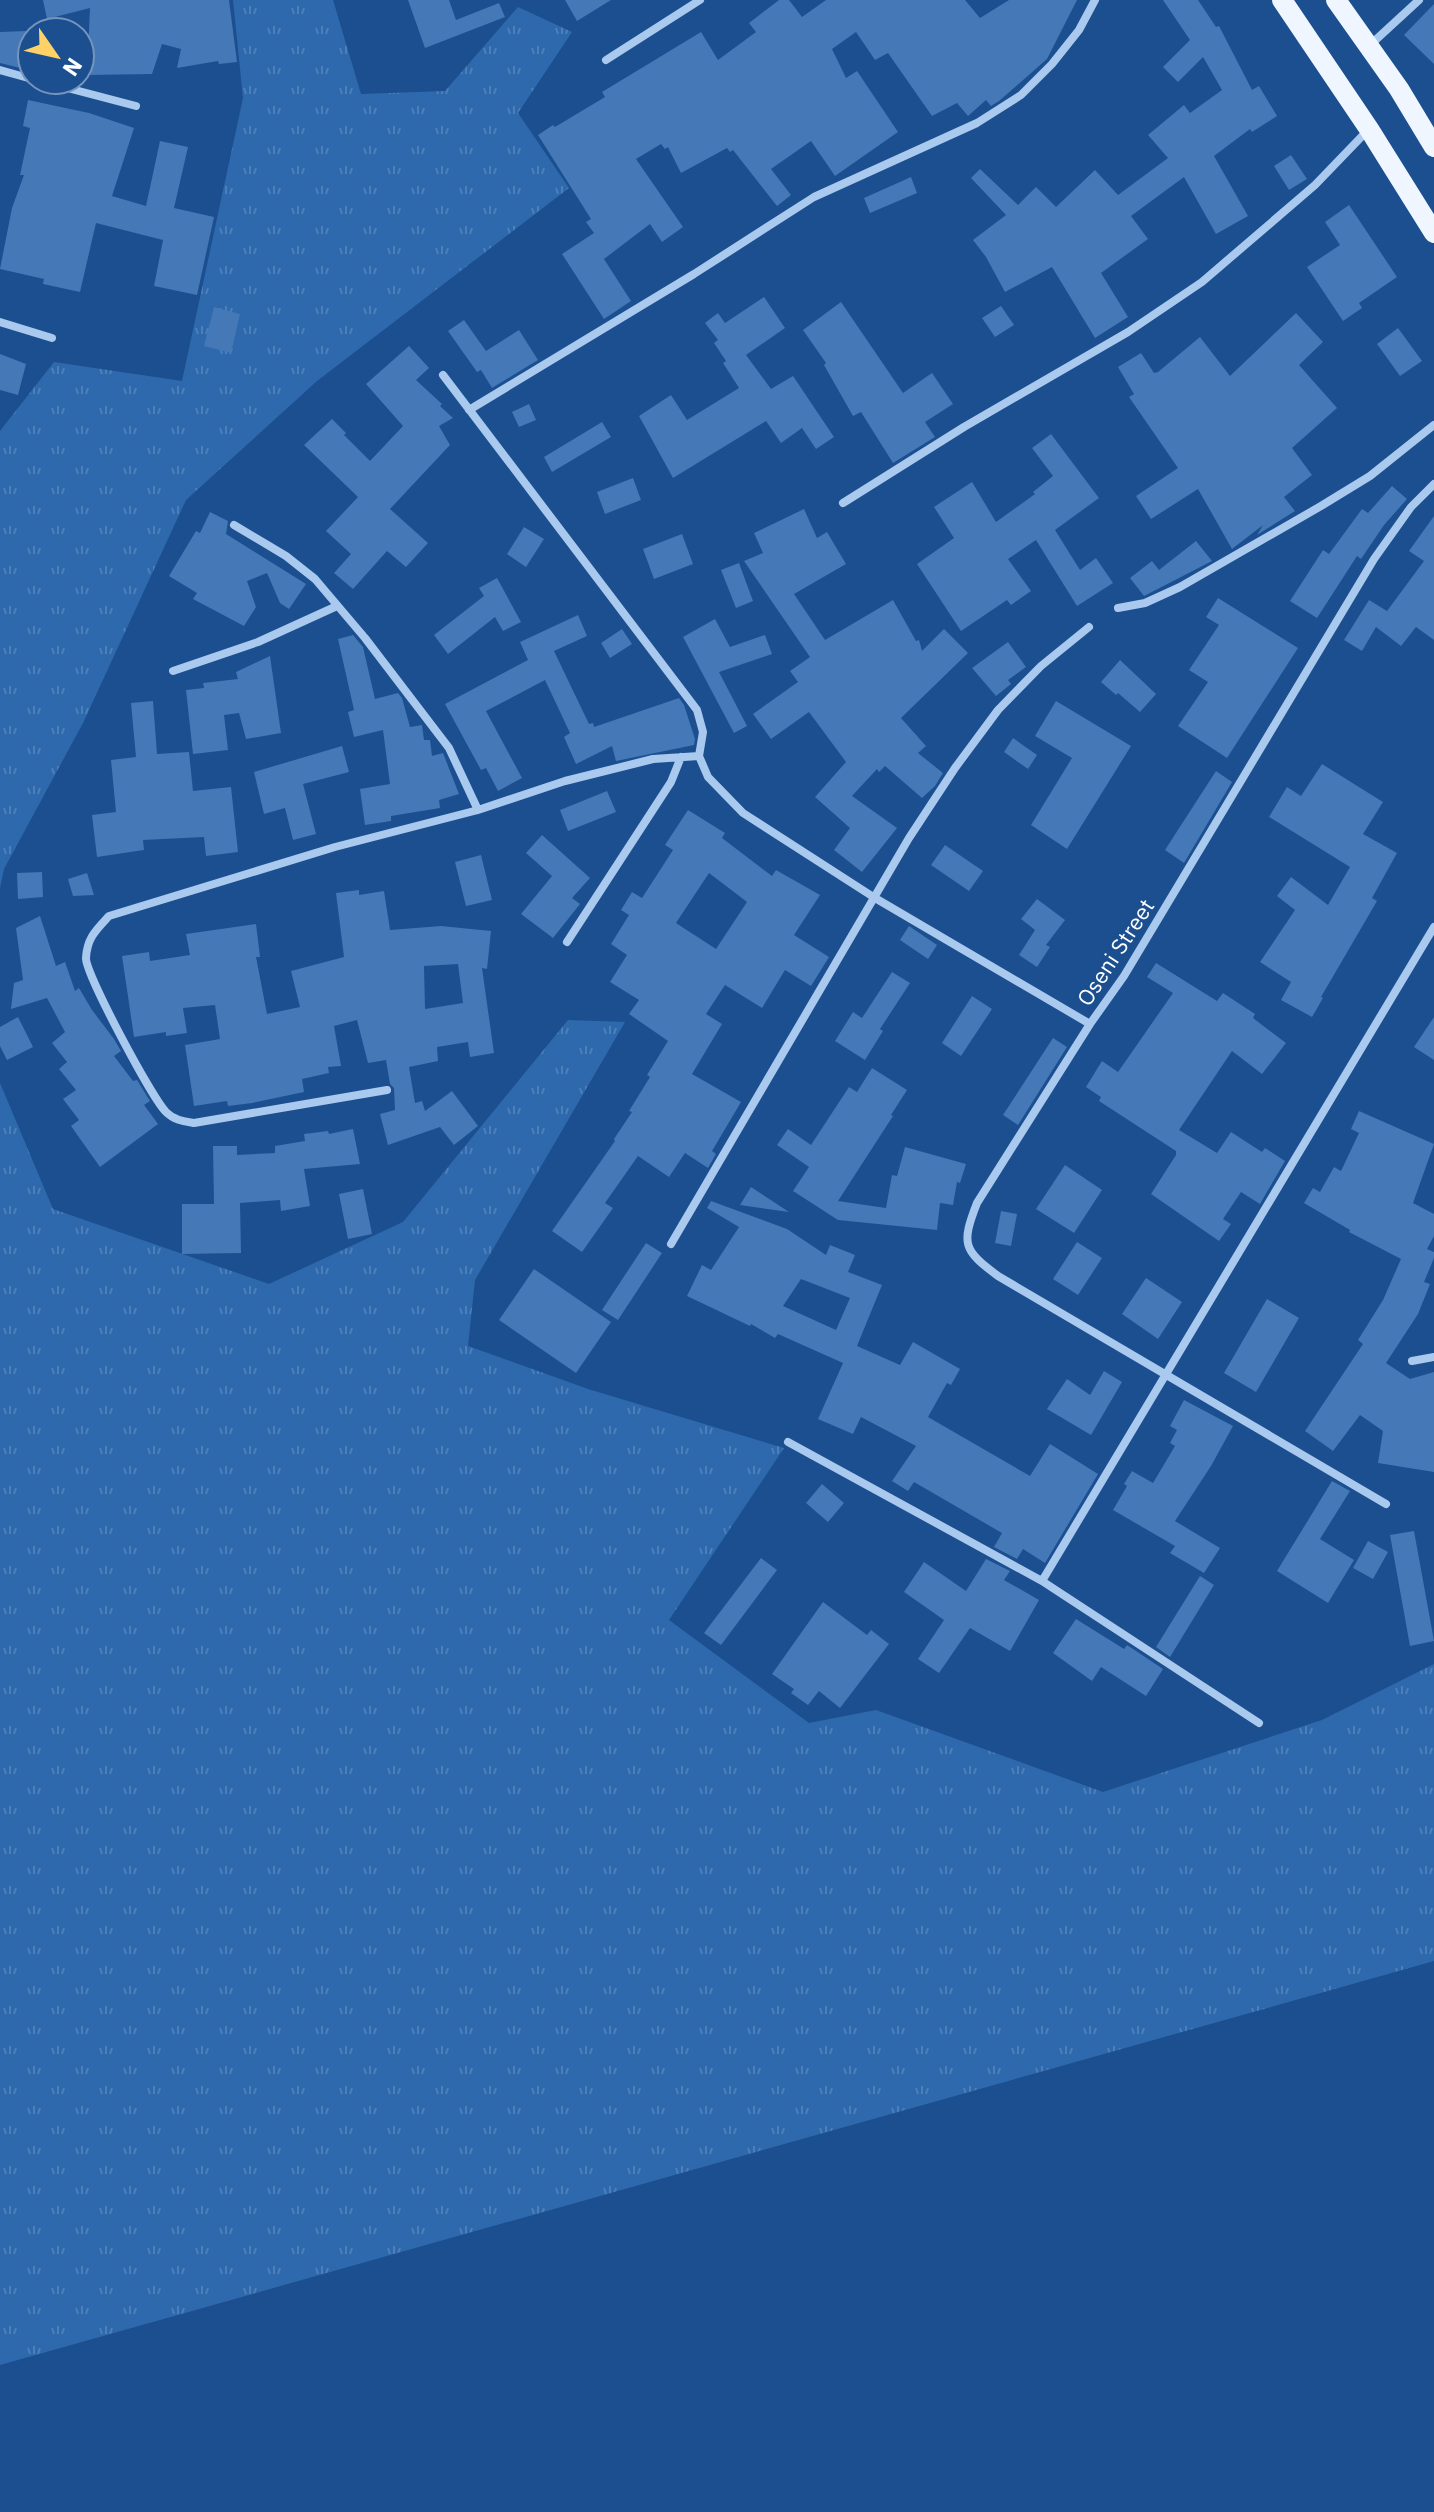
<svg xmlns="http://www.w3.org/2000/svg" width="1434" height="2512" viewBox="0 0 1434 2512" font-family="'IBM Plex Sans',sans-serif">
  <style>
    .grass { fill: url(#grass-tufts) }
    .building { fill: #4478b7; fill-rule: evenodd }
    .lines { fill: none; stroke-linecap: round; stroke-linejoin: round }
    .street { stroke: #a9c9ee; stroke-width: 8 }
    .primary { stroke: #f0f6ff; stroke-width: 20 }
    .labels { text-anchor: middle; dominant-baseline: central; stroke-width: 6; stroke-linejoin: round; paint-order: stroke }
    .street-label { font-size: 22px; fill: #fff; stroke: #1b4f8f }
  </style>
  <defs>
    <pattern id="grass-tufts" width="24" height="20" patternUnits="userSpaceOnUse" patternTransform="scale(2)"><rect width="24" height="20" fill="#2e69ad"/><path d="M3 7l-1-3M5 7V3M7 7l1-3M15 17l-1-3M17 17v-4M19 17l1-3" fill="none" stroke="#4d80b9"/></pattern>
  </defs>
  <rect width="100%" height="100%" fill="#1b4f8f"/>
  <path class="grass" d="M233 0H333L361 94 445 91 518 7 572 32 518 113 569 188 317 381 186 500 83 723 4 869 0 888V431L54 362 182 381 243 98Z
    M568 1020 625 1022 475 1280 468 1346 588 1389 784 1448 669 1620 809 1723 876 1710 1103 1792 1322 1720 1434 1664V1961L0 2365V1083L53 1209 269 1284 403 1222Z"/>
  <path class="building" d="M43 0H229L237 62 219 64 218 61 177 68 181 49 162 44 152 74 87 75 90 8 47 19Z
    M408 0H449L456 20 499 3 505 17 425 48Z
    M565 0H611L577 21Z
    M779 0H789L802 17 826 0H965L980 18 1009 0H1077L1047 59 999 101 991 106 986 100 968 116 957 103 932 116 888 53 875 60 856 32 832 49 846 78 857 71 898 132 835 176 811 141 771 169 791 195 777 206 733 150 730 152 727 148 681 173 668 147 665 149 661 144 636 159 683 227 662 242 650 224 604 259 631 301 604 319 562 254 594 233 586 222 591 219 538 135 553 125 555 127 605 97 602 92 701 32 718 60 756 32 749 23Z
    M1163 0H1198L1216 27 1219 26 1252 90 1259 86 1277 116 1252 132 1250 129 1214 156 1248 216 1216 234 1184 177 1131 216 1148 239 1101 273 1128 317 1095 338 1052 267 1005 292 986 257 973 240 1006 215 971 178 980 169 1018 205 1036 187 1056 207 1095 170 1118 195 1168 158 1148 135 1184 105 1190 113 1222 90 1203 57 1178 82 1163 67 1190 40Z
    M1434 4V64L1404 35Z
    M26 31 28 70 0 63V32Z
    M28 100 89 113 134 128 112 196 146 206 160 141 188 147 174 208 214 217 197 295 154 286 163 240 96 223 80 292 43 284 44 279 0 269 12 208 24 175H20L30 128 23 126Z
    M1291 155 1307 179 1289 190 1274 166Z
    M911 177 917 193 870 213 864 198Z
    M1349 205 1397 277 1359 303 1362 308 1343 321 1307 267 1340 245 1325 222Z
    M764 297 785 328 746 355 771 389 793 376 834 437 816 449 802 428 781 443 766 421 673 478 639 416 671 395 687 420 739 388 723 363 726 361 714 343 718 340 705 323 718 313 725 323Z
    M841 302 903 393 932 373 953 404 925 422 935 437 893 463 861 412 853 416 824 365 826 363 803 330Z
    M1001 306 1014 325 995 337 982 318Z
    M214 307 240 314 231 353 204 346Z
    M1296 313 1323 342 1299 365 1337 408 1292 448 1312 475 1284 497 1295 511 1257 535 1263 525 1232 549 1198 489 1151 519 1136 496 1178 468 1129 397 1134 394 1118 367 1141 353 1154 373 1158 372 1200 337 1230 376Z
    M464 320 486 351 519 330 538 360 492 388 481 370 477 372 448 331Z
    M1398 328 1422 361 1400 376 1377 344Z
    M409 346 429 368 416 380 442 404 440 406 453 418 439 426 450 445 390 509 428 543 406 567 387 551 353 589 334 573 351 554 326 531 358 497 304 445 332 419 346 433 344 435 370 461 403 426 366 384Z
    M0 354 26 364 18 395 0 390Z
    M529 404 536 420 519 427 512 412Z
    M602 422 611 437 552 472 544 457Z
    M1051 434 1099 498 1055 530 1080 570 1096 558 1113 583 1077 606 1036 540 1008 559 1031 591 1011 605 1007 600 961 631 917 564 954 538 934 507 972 482 996 522 1035 494 1033 492 1053 476 1032 448Z
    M633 478 641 500 605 514 597 492Z
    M1392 486 1407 499 1384 525 1361 559 1357 556 1317 618 1290 601 1323 550 1329 554 1362 509 1368 513Z
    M804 509 817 538 827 532 846 564 794 594 825 640 893 600 916 641 919 640 922 651 944 629 968 653 901 718 926 746 918 753 943 773 935 786 922 798 885 766 879 772 877 769 852 796 897 828 862 872 834 850 850 828 815 797 846 762 809 712 771 739 753 714 798 682 790 671 810 657 744 561 763 553 754 533Z
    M210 512 228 521 226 534 306 584 289 609 280 603 267 573 247 581 256 607 244 626 193 599 197 593 169 576 196 531 200 533Z
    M1434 516V640L1416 627 1401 646 1376 627 1362 651 1344 640 1369 600 1387 611 1424 561 1409 551Z
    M524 527 544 539 526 567 507 554Z
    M682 534 693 564 654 579 643 549Z
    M1196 541 1212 561 1144 596 1130 578 1152 561 1159 570Z
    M739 563 753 601 736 608 721 570Z
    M497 578 521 622 503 631 495 617 448 654 434 635 484 596 479 588Z
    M1218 598 1298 648 1227 758 1178 726 1208 682 1189 670 1219 625 1206 617Z
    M578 615 587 636 554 651 589 724 593 723 594 727 679 698 684 705 695 739 694 745 616 761 612 746 576 764 564 737 570 733 545 680 486 711 522 778 498 791 486 768 481 770 445 704 528 660 520 642Z
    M715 619 730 647 765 635 772 654 719 672 747 726 734 733 683 637Z
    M622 629 632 644 610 658 601 643Z
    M353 635 363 647 375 699 398 693 402 698 410 727 422 725 424 740H430L432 756 443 753 459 794 439 800 440 808 391 816V821L365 825 360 789 390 784 383 730 354 737 348 712 354 710 338 639Z
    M1008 642 1026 667 1008 680 1011 684 996 696 972 668Z
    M270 656 281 733 246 739 239 713 224 715 228 750 193 754 186 690 204 688 203 683 238 679 236 672Z
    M1120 660 1156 694 1140 712 1118 693 1116 695 1101 682Z
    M153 701 157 754 189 752 193 791 231 787 238 852 206 856 204 837 143 840 144 850 97 857 92 815 116 812 111 760 136 757 131 703Z
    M1056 701 1131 746 1067 849 1031 825 1072 758 1035 736Z
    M1013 738 1037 755 1028 769 1004 752Z
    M342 746 349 772 303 784 316 834 293 840 285 808 264 814 254 772Z
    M1322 764 1383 802 1363 834 1397 853 1372 898 1377 901 1321 997 1323 998 1312 1017 1281 1000 1291 982 1260 962 1295 910 1277 896 1291 877 1328 905 1350 867 1269 817 1287 787 1301 796Z
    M1216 771 1232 782 1184 863 1165 850Z
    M607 791 616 812 568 831 560 810Z
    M688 810 725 833 722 838 772 876 776 870 820 895 794 935 829 957 811 986 785 970 762 1008 725 985 706 1014 722 1024 692 1074 741 1102 712 1151 716 1154 708 1168 685 1153 669 1177 638 1156 605 1203 613 1208 582 1252 552 1231 615 1141 614 1139 632 1112 629 1111 650 1077 647 1075 668 1041 629 1014 639 1000 610 982 627 955 611 944 629 915 621 910 632 892 642 898 673 850 665 845ZM709 873 747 902 716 949 676 923Z
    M542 835 590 878 572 898 580 904 553 938 521 914 552 876 526 853Z
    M945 845 983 871 969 891 931 865Z
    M481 855 492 900 466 906 455 862Z
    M42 872 43 897 18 899 17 873Z
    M87 873 94 895 73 896 68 879Z
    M359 890V895L384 891 390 930 441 926 491 931 487 969 482 968 494 1053 470 1057 468 1042 437 1047 438 1061 409 1067 415 1103 422 1101 425 1111 452 1091 478 1126 454 1145 440 1127 388 1145 380 1114 395 1110 394 1088 390 1084 386 1060 368 1063 357 1020 334 1026 341 1066 328 1067 329 1073 302 1079 304 1092 252 1103 228 1106 227 1101 194 1106 185 1045 220 1039 215 1005 183 1008 187 1033 166 1036V1032L134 1037 122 956 149 952 150 961 190 955 186 934 256 924 260 957H256L267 1014 300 1007 291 971 344 957 336 893ZM458 964 463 1003 425 1009 424 966Z
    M1037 899 1065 920 1046 945 1050 947 1037 967 1019 955 1035 930 1021 919Z
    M40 916 56 966 65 962 75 991 79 988 92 1010 114 1039 121 1051 114 1056 133 1081 137 1080 150 1101 144 1105 158 1124 100 1167 71 1126 79 1120 63 1099 76 1090 59 1069 67 1062 52 1043 65 1032 47 998 11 1009 14 983 23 980 16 928Z
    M909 926 937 945 928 959 900 940Z
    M1156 963 1217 1001 1223 993 1255 1014 1253 1018 1286 1043 1262 1074 1232 1051 1179 1130 1217 1153 1231 1132 1262 1152 1265 1148 1285 1161 1260 1204 1241 1192 1223 1219 1231 1224 1219 1241 1151 1194 1176 1155V1151L1099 1101 1101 1097 1086 1087 1102 1061 1118 1072 1173 993 1147 977Z
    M892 972 910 983 880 1029 883 1031 865 1060 835 1041 853 1012 862 1018Z
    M972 996 992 1009 961 1056 942 1043Z
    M18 1017 33 1047 7 1060 0 1046V1027Z
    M1434 1017V1060L1414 1047Z
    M1053 1038 1067 1047 1018 1125 1003 1115Z
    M872 1068 907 1090 891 1115 893 1116 838 1201 886 1208 892 1175 897 1176 905 1147 966 1164 960 1183 957 1182 953 1205 940 1203 937 1230 838 1220 793 1191 809 1167 777 1145 788 1129 811 1145 849 1087 857 1092Z
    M1359 1111 1434 1144 1413 1203 1434 1214V1236L1427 1249 1434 1252V1258L1424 1282 1430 1284 1418 1314 1386 1363 1410 1379 1434 1372V1472L1378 1463 1383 1431 1360 1415 1333 1451 1305 1431 1363 1344 1358 1340 1383 1300 1401 1259 1349 1232 1350 1230 1304 1203 1313 1188 1320 1192 1334 1167 1341 1171 1359 1133 1351 1129Z
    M353 1129 360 1164 304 1169 310 1206 281 1211 280 1200 240 1203 241 1253 182 1254V1204H214L213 1146H237V1155L275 1153V1146L305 1141 304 1134 328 1131 329 1134Z
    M1065 1165 1102 1190 1074 1233 1036 1209Z
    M751 1187 789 1212 740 1205Z
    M363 1189 372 1234 348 1239 339 1194Z
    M711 1201 787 1229 826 1255 830 1245 855 1255 848 1272 882 1285 857 1346 900 1365 913 1342 960 1369 951 1385 947 1383 928 1417 1030 1476 1050 1444 1098 1474 1045 1563 1023 1549 1017 1559 994 1547 1002 1533 914 1482 908 1491 892 1481 916 1446 861 1417 853 1434 818 1419 843 1363 778 1334 775 1338 751 1324 750 1326 687 1296 702 1265 711 1270 739 1227 707 1208ZM801 1279 850 1298 836 1330 783 1306Z
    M1001 1211 1017 1214 1011 1246 995 1243Z
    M1077 1242 1102 1258 1078 1295 1053 1279Z
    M646 1243 662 1253 618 1320 602 1310Z
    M534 1269 611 1322 576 1373 499 1320Z
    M1146 1278 1182 1302 1158 1339 1122 1314Z
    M1267 1299 1299 1318 1256 1392 1224 1373Z
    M1104 1371 1122 1382 1091 1435 1047 1409 1067 1379 1090 1395Z
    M1184 1400 1233 1426 1211 1466 1175 1521 1220 1548 1204 1573 1170 1553 1175 1546 1113 1510 1127 1486 1124 1484 1132 1471 1153 1483 1175 1446 1170 1443 1177 1430 1170 1426Z
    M1332 1481 1350 1491 1320 1539 1354 1560 1328 1603 1277 1571Z
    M822 1484 844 1503 828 1522 806 1503Z
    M1414 1531 1434 1641 1410 1646 1390 1535Z
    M1368 1541 1388 1552 1373 1579 1353 1568Z
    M761 1558 777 1570 721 1645 704 1633Z
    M986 1559 1010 1571 1004 1580 1039 1600 1010 1651 970 1628 939 1673 918 1659 944 1620 904 1592 924 1562 966 1591Z
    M1200 1576 1214 1585 1170 1657 1156 1647Z
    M823 1602 867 1635 871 1630 889 1644 840 1708 819 1691 808 1705 791 1693 794 1689 772 1674Z
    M1076 1619 1124 1649 1127 1645 1163 1669 1146 1696 1101 1667 1092 1681 1053 1653Z"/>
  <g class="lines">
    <path class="street" d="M1369 46 1419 0
      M606 60 700 0
      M0 70 32 79
      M37 80 136 106
      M0 322 52 338
      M443 375 697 710 703 732 699 756 708 777 743 813 875 898 1090 1024
      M469 410 694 274 814 197 977 123 1021 95 1052 64 1079 30 1095 0
      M843 503 964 427 1128 332 1202 282 1315 185 1368 130
      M234 525 286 556 315 579 365 638 449 748 478 810
      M1118 608 1145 603 1180 587 1321 506 1370 476 1434 425
      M173 671 258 642 337 606
      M567 942 671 782 681 757
      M387 1090 194 1123C182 1121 174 1120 166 1112 152 1098 85 973 86 958 87 938 96 930 109 916L335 847 478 810 565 781 653 759 699 756
      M671 1244 909 838 955 768 998 710 1041 666 1089 627
      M1412 1361 1434 1357
      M788 1442 1042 1581
      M1386 1504 998 1276C963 1250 961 1244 977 1203L1090 1024 1124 976 1374 559 1411 507 1434 484
      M1259 1723 1042 1581 1434 927"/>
    <path class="primary" d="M1282 0 1369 129 1434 233
      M1336 0 1399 89 1434 147"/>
  </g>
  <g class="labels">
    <g class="street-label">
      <text transform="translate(1115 952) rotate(-57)">Oseni Street</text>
    </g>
  </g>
  <g transform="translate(56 56) rotate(124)"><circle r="38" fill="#1b4f8f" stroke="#7695bc" stroke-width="2"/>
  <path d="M0-6L14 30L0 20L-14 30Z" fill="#ffd166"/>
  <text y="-12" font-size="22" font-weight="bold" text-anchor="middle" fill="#ffffff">N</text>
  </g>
</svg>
